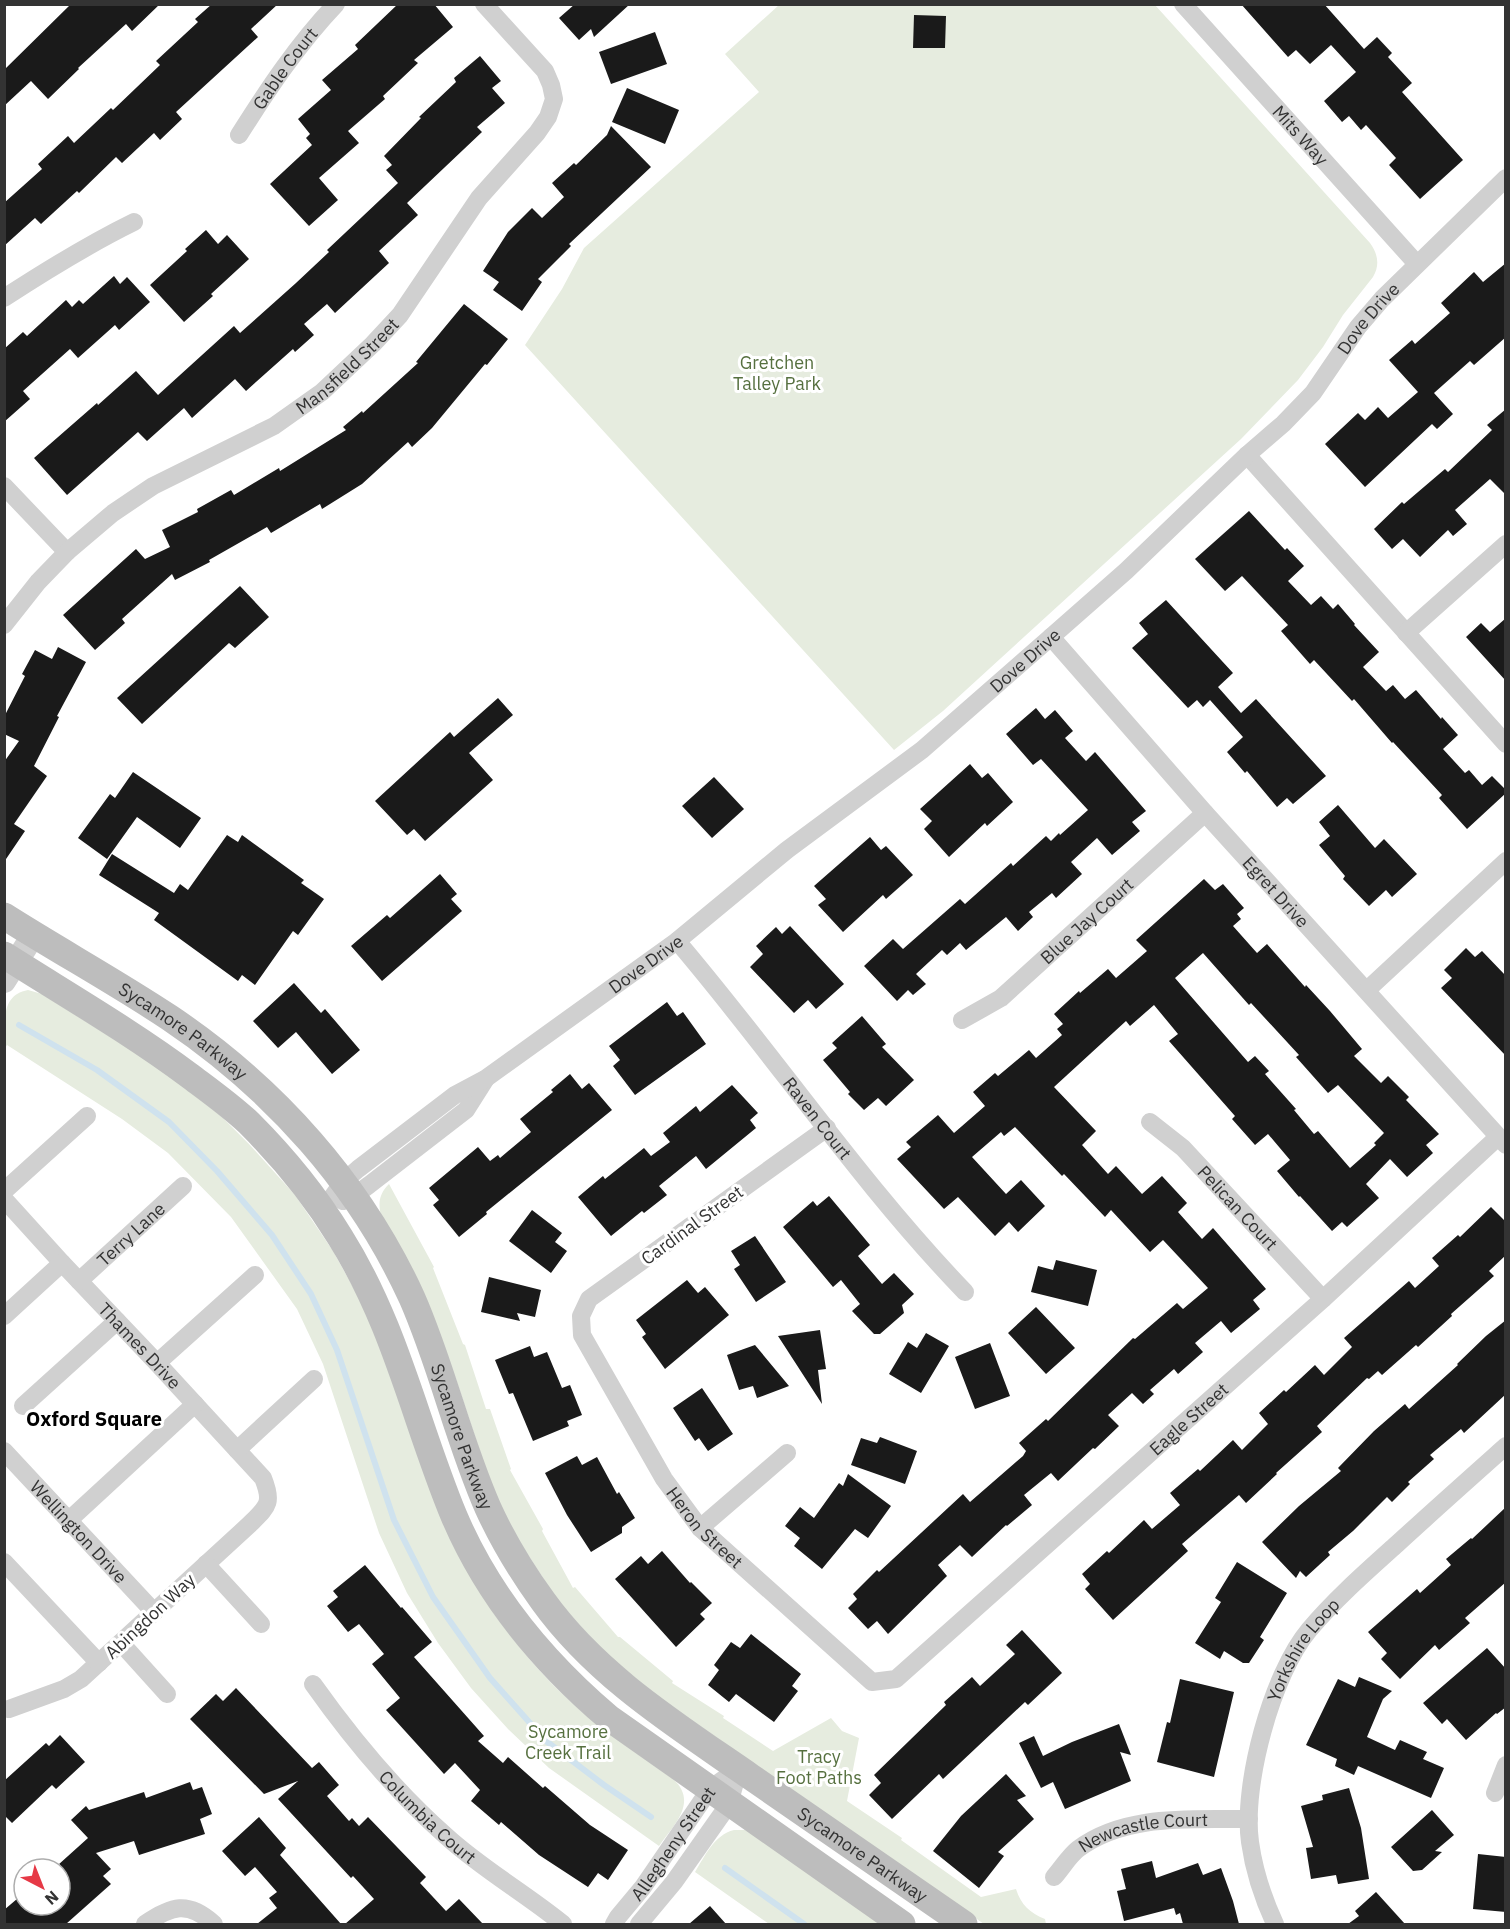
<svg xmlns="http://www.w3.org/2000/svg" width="1510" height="1929" viewBox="0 0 1510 1929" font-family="'IBM Plex Sans',sans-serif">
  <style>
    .green { fill: #e6ecdf }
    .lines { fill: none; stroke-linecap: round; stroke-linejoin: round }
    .stream { stroke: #cfe2ee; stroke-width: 6 }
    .building { fill: #1a1a1a; fill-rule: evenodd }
    .minor { stroke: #d0d0d0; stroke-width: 18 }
    .tertiary { stroke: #d0d0d0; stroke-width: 24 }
    .secondary { stroke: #bdbdbd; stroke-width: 27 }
    .labels { text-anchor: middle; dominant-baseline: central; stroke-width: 6; stroke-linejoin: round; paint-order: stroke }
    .street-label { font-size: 18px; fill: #333; stroke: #fff }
    .park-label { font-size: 18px; fill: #56703f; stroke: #fff }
    .neighbourhood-label { font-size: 20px; font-weight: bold; fill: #000; stroke: #fff }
  </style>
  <rect width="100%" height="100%" fill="#fff"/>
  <path class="green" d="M779 5H1155L1370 243C1378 254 1380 265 1373 277L1343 315 1323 347 1298 380 1241 439 943 711 894 750 525 345 562 289 584 248 759 92 725 54Z
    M28 990 42 994 163 1070 222 1117 249 1144 295 1195 333 1251 369 1316 494 1614C517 1645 541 1675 570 1701 601 1730 638 1754 673 1779 699 1802 673 1826 659 1846L549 1768 508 1729 471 1688 438 1643 407 1593 379 1533 323 1364 297 1309 231 1217 168 1153 122 1119 7 1045 5 1048C5 1023 0 995 28 990Z
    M389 1184 434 1267 433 1268 463 1344 465 1345 486 1409H490L511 1469 510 1470 543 1529 542 1531 573 1588 575 1587 618 1637H620L673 1681 672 1683 724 1716 723 1718 773 1751 831 1718 842 1731 859 1738 847 1801 902 1838 901 1840 981 1897 1016 1889C1021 1905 1030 1913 1045 1919L1046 1924H984L664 1701 609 1657 560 1604 519 1541 501 1507 488 1476 456 1379 381 1216C378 1203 379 1194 389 1184Z
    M734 1830H745L752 1833 881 1924H769L695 1872C705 1856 714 1835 734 1830Z"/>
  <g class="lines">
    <path class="stream" d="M19 1025 97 1070 169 1122 217 1171 272 1235 311 1294 337 1350 394 1520 433 1597 490 1678 546 1741 604 1785 651 1817
      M725 1868 804 1924"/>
  </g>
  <path class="building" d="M71 4H160L132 31 126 24 78 68 79 69 48 99 31 81 4 106V70Z
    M212 4H278L251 29 258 37 176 112 182 119 160 140 154 133 122 163 116 157 79 193 77 191 41 224 35 218 4 246V203L42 169 38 164 68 136 74 143 111 108 113 110 160 65 156 61 198 22 195 19Z
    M398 4H434L453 27 414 60 418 63 383 96 385 99 348 131 359 143 319 178 338 200 309 226 270 184 312 145 306 138 310 134 298 119 331 90 322 80 358 49 355 45Z
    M575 4H630L594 37 591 29 579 40 559 18Z
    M1241 4H1324L1364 49 1377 37 1392 53 1388 57 1412 83 1402 92 1463 160 1420 199 1389 165 1396 158 1366 125 1361 130 1349 116 1342 122 1324 101 1356 72 1331 45 1310 64 1296 50 1288 57Z
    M914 15 946 16 945 48H913Z
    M655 32 667 64 611 84 599 52Z
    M480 56 501 81 492 88 505 103 477 127 482 132 407 203 418 215 379 251 389 263 335 313 327 304 304 324 314 335 295 352 293 349 246 391 235 379 192 418 184 408 147 441 138 432 67 495 34 458 97 403 98 405 136 371 158 395 234 326 240 333 296 283 329 252 327 250 398 183 386 170 392 165 384 156 421 118 419 117 456 82 454 78Z
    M627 88 679 110 665 144 612 122Z
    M611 126 651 167 569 244 571 246 538 279 542 282 522 311 493 290 499 282 483 271 508 232 532 208 542 218 564 197 552 183 574 163 576 165 607 135Z
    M206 230 218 244 227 235 249 259 211 294 213 296 184 322 150 285 187 251 185 249Z
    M1506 263V337L1474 365 1470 361 1434 393 1453 414 1437 429 1432 424 1365 487 1325 444 1358 413 1365 420 1378 407 1388 418 1418 392 1389 360 1412 340 1415 344 1450 313 1441 303 1474 272 1483 282Z
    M114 276 120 284 127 277 150 302 119 330 115 325 78 358 70 349 23 391 30 399 4 422V349L23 332 27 336 66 300 72 307 79 300 83 304Z
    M464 304 508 339 487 365 485 364 432 428 412 447 408 442 362 484 322 509 320 504 271 533 267 527 209 560 210 562 175 580 172 574 122 619 125 623 95 650 63 615 136 549 145 559 170 547 162 530 198 512 197 509 231 490 234 495 279 468 280 471 346 430 343 427 362 411 363 413 418 363 416 362Z
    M1506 409V495L1490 479 1455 510 1467 524 1453 536 1448 530 1420 557 1403 539 1392 549 1374 529 1402 502 1404 504 1445 469 1448 472 1492 430 1487 425Z
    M1249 511 1285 550 1287 548 1304 566 1288 581 1311 605 1321 596 1333 609 1338 604 1355 624 1354 625 1379 652 1363 667 1386 691 1393 685 1405 699 1416 690 1441 719 1442 717 1458 735 1443 749 1465 773 1469 770 1482 785 1492 776 1506 790V793L1467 829 1439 798 1442 795 1393 742 1392 743 1354 699 1352 701 1314 660 1310 664 1281 631 1288 625 1242 576 1225 591 1195 559Z
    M240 586 269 617 235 648 229 643 142 724 117 698Z
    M1166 600 1233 673 1218 687 1241 713 1256 699 1326 776 1293 804 1287 798 1277 807 1247 771 1245 773 1227 752 1243 737 1210 700 1203 707 1197 700 1188 708 1132 648 1148 634 1139 623Z
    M1506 618V681L1466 637 1481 623 1490 632Z
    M58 647 86 662 57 716 59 717 34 766 47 776 14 824 25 831 4 862V762L19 741 4 734V717L25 676 22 674 35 650 52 659Z
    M498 698 513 715 469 753 493 780 425 841 414 829 407 835 375 801 450 732 454 737Z
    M1036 708 1045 719 1055 710 1073 731 1065 738 1086 761 1095 752 1146 811 1132 822 1140 831 1112 855 1097 838 1071 862 1082 874 1056 898 1052 893 1029 912 1033 917 1018 931 1006 917 966 950 960 943 947 955 942 950 916 974 926 984 913 995 908 990 897 1001 864 966 893 939 903 949 960 899 965 904 1011 863 1013 866 1046 836 1051 841 1059 833 1060 835 1088 810 1041 759 1033 765 1006 734Z
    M970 764 982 778 988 773 1013 802 987 826 985 823 949 857 924 829 932 821 920 809Z
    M133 772 201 818 180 848 137 817 107 859 78 838 110 794 115 798Z
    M714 777 744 809 712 838 682 806Z
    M1338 805 1375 848 1384 839 1417 874 1392 897 1386 890 1369 906 1343 879 1345 876 1319 845 1330 836 1319 822Z
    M227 835 238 842 242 835 304 880 301 883 324 899 298 935 293 931 255 985 242 975 238 981 154 920 159 913 99 875 112 854 174 893 180 884 188 890Z
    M870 837 881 850 886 846 913 875 886 899 883 895 843 932 818 905 826 899 814 886Z
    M440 874 457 894 451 899 462 911 382 981 351 946 387 915 390 918Z
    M1204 879 1215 890 1223 884 1244 908 1237 914 1241 919 1233 926 1257 953 1267 944 1305 987 1306 985 1330 1011 1362 1049 1354 1056 1381 1083 1388 1076 1409 1097 1406 1100 1439 1134 1426 1145 1433 1153 1407 1177 1390 1159 1366 1184 1379 1198 1347 1227 1342 1222 1332 1231 1300 1196 1299 1197 1277 1171 1290 1160 1268 1134 1255 1145 1232 1119 1235 1116 1169 1041 1178 1034 1154 1005 1130 1026 1126 1021 1054 1087 1096 1131 1082 1145 1108 1174 1116 1166 1142 1194 1162 1176 1187 1203 1178 1212 1202 1239 1213 1228 1266 1289 1253 1300 1260 1309 1231 1333 1221 1321 1195 1343 1203 1352 1178 1374 1174 1369 1150 1390 1154 1394 1143 1404 1132 1393 1108 1415 1119 1426 1095 1449 1093 1448 1058 1481 1051 1473 1024 1495 1032 1505 1007 1526 1006 1525 972 1557 960 1545 938 1565 947 1576 888 1634 877 1621 868 1629 848 1608 857 1599 853 1594 877 1570 879 1572 963 1494 970 1502 1023 1456 1026 1451 1019 1443 1046 1419 1048 1421 1133 1338 1135 1339 1177 1303 1183 1309 1208 1288 1163 1240 1150 1252 1111 1210 1105 1217 1064 1174 1062 1176 1015 1127 1004 1136 1001 1132 972 1157 1006 1194 1021 1180 1045 1206 1018 1232 1009 1222 995 1236 958 1197 944 1209 897 1159 911 1147 906 1142 938 1115 954 1133 985 1106 973 1092 995 1073 998 1076 1029 1050 1036 1058 1062 1035 1057 1029 1063 1024 1054 1014 1079 991 1080 993 1108 969 1116 978 1147 951 1136 940ZM1203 953 1249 1005 1251 1003 1299 1055 1296 1057 1328 1093 1338 1085 1384 1133 1374 1143 1376 1145 1350 1168 1318 1131 1314 1134 1294 1110 1296 1109 1265 1074 1269 1071 1255 1056 1248 1062 1175 978Z
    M790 926 844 984 816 1009 808 1000 794 1013 750 967 763 954 756 946 776 927 782 934Z
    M1466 948 1475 957 1482 951 1506 976V1056L1441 988 1452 978 1444 970Z
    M294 983 321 1013 325 1009 360 1050 332 1074 296 1032 278 1048 253 1021Z
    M667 1002 677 1016 683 1012 706 1044 635 1095 613 1066 620 1060 609 1046Z
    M862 1016 886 1044 882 1047 914 1080 886 1106 878 1098 864 1110 848 1094 850 1092 823 1060 837 1048 832 1043Z
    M570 1074 582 1089 589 1083 612 1110 486 1212 487 1214 459 1237 433 1205 439 1200 429 1188 478 1147 490 1161 498 1155 500 1158 531 1132 520 1119 553 1092 551 1090Z
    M732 1085 758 1113 750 1120 756 1128 706 1169 696 1156 659 1186 667 1195 644 1213 642 1211 611 1236 578 1197 603 1176 605 1179 644 1148 651 1156 670 1142 663 1133 696 1106 700 1112Z
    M829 1196 870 1245 858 1256 882 1284 894 1273 914 1294 902 1305 904 1313 880 1334H874L852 1311 860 1304 841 1280 833 1287 783 1227 813 1201 817 1206Z
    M1491 1207 1506 1222V1255L1489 1271 1494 1276 1451 1314 1452 1316 1418 1347 1416 1345 1382 1375 1378 1371 1369 1379 1367 1378 1317 1426 1322 1432 1276 1473 1277 1474 1246 1503 1239 1495 1182 1544 1188 1551 1113 1620 1085 1589 1090 1584 1082 1574 1107 1551 1109 1553 1144 1520 1152 1529 1180 1505 1170 1493 1198 1469 1200 1471 1233 1440 1242 1450 1268 1424 1259 1413 1284 1390 1286 1392 1315 1365 1324 1375 1352 1347 1344 1338 1409 1281 1415 1288 1439 1266 1432 1258 1458 1235 1460 1237Z
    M532 1210 562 1233 555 1242 567 1251 551 1273 509 1241Z
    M755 1236 786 1282 756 1302 734 1269 740 1265 731 1251Z
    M1056 1260 1097 1270 1088 1306 1031 1292 1038 1266 1053 1270Z
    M489 1277 541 1290 535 1317 517 1313 520 1321 481 1312Z
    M687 1280 698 1293 705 1287 729 1315 665 1369 642 1337 646 1334 636 1320Z
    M1036 1307 1075 1348 1046 1374 1008 1333Z
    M1506 1320V1394L1464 1433 1461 1429 1430 1455 1434 1459 1408 1482 1410 1484 1392 1502 1387 1497 1353 1531 1328 1552 1330 1555 1306 1577 1300 1571 1296 1578 1262 1542 1299 1506 1341 1471 1338 1468 1374 1431 1405 1404 1409 1409 1458 1365 1457 1364 1486 1336Z
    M820 1330 826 1369 818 1370 822 1404 778 1336Z
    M926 1333 949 1346 921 1393 889 1374 908 1342 917 1348Z
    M990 1343 1010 1396 975 1409 955 1357Z
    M755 1345 789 1386 757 1398 753 1386 739 1390 727 1355Z
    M530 1346 534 1357 547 1352 562 1388 570 1385 582 1415 567 1421 569 1426 533 1441 513 1393 509 1394 495 1360Z
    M702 1388 733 1434 708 1451 699 1438 695 1441 673 1408Z
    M880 1437 917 1451 905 1484 851 1465 861 1438 877 1443Z
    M577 1456 582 1465 597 1457 617 1494 619 1492 635 1518 622 1527V1533L591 1552 567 1515 545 1473Z
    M848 1474 891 1506 868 1538 855 1529 822 1569 794 1546 800 1538 785 1526 800 1507 814 1518 839 1483 843 1486Z
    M1506 1507V1582L1465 1618 1470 1623 1439 1650 1435 1645 1400 1679 1381 1659 1387 1653 1368 1632 1417 1589 1420 1593 1451 1565 1446 1559 1471 1538 1472 1539Z
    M662 1551 690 1583 691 1582 712 1603 700 1614 705 1619 676 1647 615 1579 641 1556 648 1564Z
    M1237 1562 1287 1593 1260 1637 1264 1640 1249 1663H1243L1224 1651 1220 1659 1195 1643 1221 1602 1215 1598Z
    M365 1565 401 1608 402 1607 432 1642 414 1657 484 1736 478 1741 503 1763 508 1757 543 1788 545 1786 590 1825 628 1850 608 1880 598 1873 588 1887 539 1855 501 1822 499 1825 471 1801 480 1790 455 1763 444 1774 386 1710 400 1698 372 1664 384 1654 359 1624 348 1632 327 1606 338 1597 333 1591Z
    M1022 1630 1062 1673 1028 1705 1025 1702 943 1779 939 1774 892 1819 869 1795 881 1783 874 1775 946 1705 944 1702 972 1677 980 1686 1015 1654 1006 1645Z
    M751 1634 801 1674 792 1686 798 1691 774 1722 736 1694 729 1702 708 1685 719 1670 714 1665 731 1642 740 1648Z
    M1487 1648 1506 1669V1707L1497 1714 1496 1713 1466 1740 1447 1719 1442 1724 1423 1703Z
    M1359 1677 1392 1691 1383 1699 1367 1737 1395 1750 1400 1740 1427 1752 1423 1759 1444 1768 1431 1798 1358 1766 1354 1775 1335 1766 1337 1759 1306 1745 1338 1679 1355 1687Z
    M1180 1679 1234 1692 1214 1777 1157 1762 1167 1722 1170 1723Z
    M236 1688 312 1768 319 1762 339 1785 327 1796 349 1821 352 1818 359 1826 368 1817 426 1877 420 1883 446 1911 459 1899 483 1924H345L374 1899 353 1876 351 1878 278 1799 298 1781 264 1794 190 1719 216 1694 223 1701Z
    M1119 1724 1131 1755 1120 1752 1131 1781 1065 1809 1053 1782 1041 1788 1019 1743 1034 1736 1043 1756 1072 1742Z
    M60 1735 85 1762 56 1789 52 1785 12 1823 4 1815V1781L46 1743 49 1746Z
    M1006 1774 1026 1796 1017 1800 1034 1819 998 1852 1004 1856 979 1888 933 1851 961 1816Z
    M190 1782 193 1790 202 1787 212 1814 200 1819 205 1834 139 1855 134 1841 96 1853 111 1869 103 1876 111 1884 66 1924H4V1910L24 1893V1905H60V1864L58 1865 88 1838 71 1820 86 1806 89 1810 144 1792 146 1798Z
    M1349 1788 1361 1828 1369 1879 1338 1884 1336 1875 1311 1879 1306 1848 1313 1847 1301 1806 1323 1800 1322 1795Z
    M1432 1810 1454 1835 1435 1851 1442 1852 1422 1870 1413 1871 1391 1847Z
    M259 1817 286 1848 280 1855 341 1924H257L277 1908 269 1898 277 1892 255 1867 245 1876 222 1851Z
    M1478 1854 1506 1857V1912L1473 1909Z
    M1152 1861 1156 1878 1198 1863 1203 1875 1221 1868 1233 1901 1239 1924H1183L1180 1913 1176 1915 1174 1908 1124 1921 1117 1891 1126 1889 1121 1869Z
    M1376 1892 1405 1924H1348L1359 1916 1355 1911Z
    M710 1906 726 1924H689Z"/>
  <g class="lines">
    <g class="minor">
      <path id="s1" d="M1183 4 1417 264"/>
      <path id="s2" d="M239 135C268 89 298 44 336 4"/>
      <path d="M4 298C47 270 89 244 134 222"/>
      <path d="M1247 455 1506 744"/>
      <path d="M4 486 67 552"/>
      <path id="s3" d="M4 625 38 582 67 552 113 513 153 486 274 426 322 392 373 344 400 315 479 198 537 133 548 117 554 99 551 85 545 71 484 4"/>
      <path d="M1406 633 1506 544"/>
      <path id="s4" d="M1051 637 1205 813 1506 1145"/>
      <path id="s5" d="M677 941C775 1056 860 1183 965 1292"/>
      <path d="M1367 990 1506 861"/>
      <path id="s6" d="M962 1020 1001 998 1205 813"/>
      <path id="s7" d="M1150 1122 1183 1148 1323 1299"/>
      <path id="s8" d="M827 1128 589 1299 581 1316 582 1335 664 1479 700 1528 872 1682 896 1679 1323 1299 1498 1137"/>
      <path d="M4 1191 87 1116"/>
      <path id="s9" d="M4 1199 62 1263 157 1363 263 1478C273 1503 268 1506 250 1524L81 1679 64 1689 9 1709"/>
      <path d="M343 1201 354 1196 369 1185 466 1110 485 1080"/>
      <path id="s10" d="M323 1210 343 1182 358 1169 455 1095 485 1079 677 941 787 850 922 750 1051 637 1126 571 1247 455 1283 424 1313 393 1358 327 1382 299 1506 178"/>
      <path id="s11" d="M79 1281 183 1186"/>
      <path d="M4 1316 62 1263"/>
      <path d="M157 1363 255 1275"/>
      <path d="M23 1406 117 1321"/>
      <path d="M237 1450 314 1379"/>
      <path id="s12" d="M4 1451 154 1612"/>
      <path d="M69 1520 195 1404"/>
      <path d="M700 1528 787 1453"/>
      <path d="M4 1562 99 1663"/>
      <path d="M206 1564 261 1624"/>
      <path d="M121 1643 167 1694"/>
      <path id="s13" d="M313 1684C352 1739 395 1791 446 1836 482 1869 525 1893 563 1924"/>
      <path d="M1495 1793 1506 1765"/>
      <path id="s14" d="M1054 1877C1062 1868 1069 1856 1078 1849 1126 1813 1193 1820 1249 1819"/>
      <path d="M145 1924C171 1906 188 1900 214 1924"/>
      <path id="s15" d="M614 1924 618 1917 643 1887 710 1789 739 1768"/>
      <path d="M639 1924 674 1882 729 1804 739 1768"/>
      <path id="s16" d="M1275 1924C1263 1898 1254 1871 1250 1842 1242 1785 1272 1674 1309 1630 1335 1599 1367 1571 1397 1544 1433 1511 1469 1479 1506 1446"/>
    </g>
    <path class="tertiary" d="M4 981 34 934"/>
    <g class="secondary">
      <path id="s17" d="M4 916C59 951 116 982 170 1018 274 1088 360 1184 412 1298 442 1366 458 1440 488 1508 503 1541 522 1572 543 1601 597 1676 676 1725 751 1777 822 1826 893 1875 964 1924"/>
      <path d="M4 955C67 995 131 1032 190 1076 210 1091 231 1106 249 1123 283 1157 315 1196 340 1237 396 1326 415 1422 454 1516 488 1596 544 1663 609 1718L902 1924"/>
    </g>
  </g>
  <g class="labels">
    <g class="street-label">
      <text stroke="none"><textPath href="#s2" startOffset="81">Gable Court</textPath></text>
      <text stroke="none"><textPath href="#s1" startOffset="176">Mits Way</textPath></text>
      <text stroke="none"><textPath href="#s10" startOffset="1380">Dove Drive</textPath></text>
      <text stroke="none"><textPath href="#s3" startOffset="435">Mansfield Street</textPath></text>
      <text stroke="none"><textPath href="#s10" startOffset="894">Dove Drive</textPath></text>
      <text stroke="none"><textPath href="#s4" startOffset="340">Egret Drive</textPath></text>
      <text stroke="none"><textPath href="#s6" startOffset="160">Blue Jay Court</textPath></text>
      <text stroke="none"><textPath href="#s10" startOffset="408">Dove Drive</textPath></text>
      <text stroke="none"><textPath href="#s17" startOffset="213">Sycamore Parkway</textPath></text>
      <text stroke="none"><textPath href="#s5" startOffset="226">Raven Court</textPath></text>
      <text stroke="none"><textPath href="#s7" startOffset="123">Pelican Court</textPath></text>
      <text transform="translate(692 1225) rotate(-36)">Cardinal Street</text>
      <text stroke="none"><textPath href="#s11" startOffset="70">Terry Lane</textPath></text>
      <text stroke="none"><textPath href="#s9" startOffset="200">Thames Drive</textPath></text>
      <text stroke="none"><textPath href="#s8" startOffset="1204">Eagle Street</textPath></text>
      <text stroke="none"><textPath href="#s17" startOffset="717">Sycamore Parkway</textPath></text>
      <text stroke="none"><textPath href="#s8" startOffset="560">Heron Street</textPath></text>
      <text stroke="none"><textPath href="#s12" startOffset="110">Wellington Drive</textPath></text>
      <text transform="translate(150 1616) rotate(-43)">Abingdon Way</text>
      <text stroke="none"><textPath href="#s16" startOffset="290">Yorkshire Loop</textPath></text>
      <text stroke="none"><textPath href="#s13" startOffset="176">Columbia Court</textPath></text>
      <text stroke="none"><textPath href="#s14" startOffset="106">Newcastle Court</textPath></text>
      <text stroke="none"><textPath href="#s15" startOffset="100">Allegheny Street</textPath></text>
      <text stroke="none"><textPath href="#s17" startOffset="1311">Sycamore Parkway</textPath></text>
    </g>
    <g class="park-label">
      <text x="777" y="362">Gretchen<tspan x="777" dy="21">Talley Park</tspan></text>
      <text x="568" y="1731">Sycamore<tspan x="568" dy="21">Creek Trail</tspan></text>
      <text x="819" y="1756">Tracy<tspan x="819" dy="21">Foot Paths</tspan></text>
    </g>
    <g class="neighbourhood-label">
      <text x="94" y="1418">Oxford Square</text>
    </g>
  </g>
  <rect width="1510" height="1929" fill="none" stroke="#333333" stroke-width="12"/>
  <g transform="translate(42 1887) rotate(138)"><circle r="28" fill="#ffffff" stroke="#adadad" stroke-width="1.5"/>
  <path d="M0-4.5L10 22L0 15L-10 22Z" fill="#e63946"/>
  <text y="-9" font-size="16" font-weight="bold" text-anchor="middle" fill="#333333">N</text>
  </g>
</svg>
